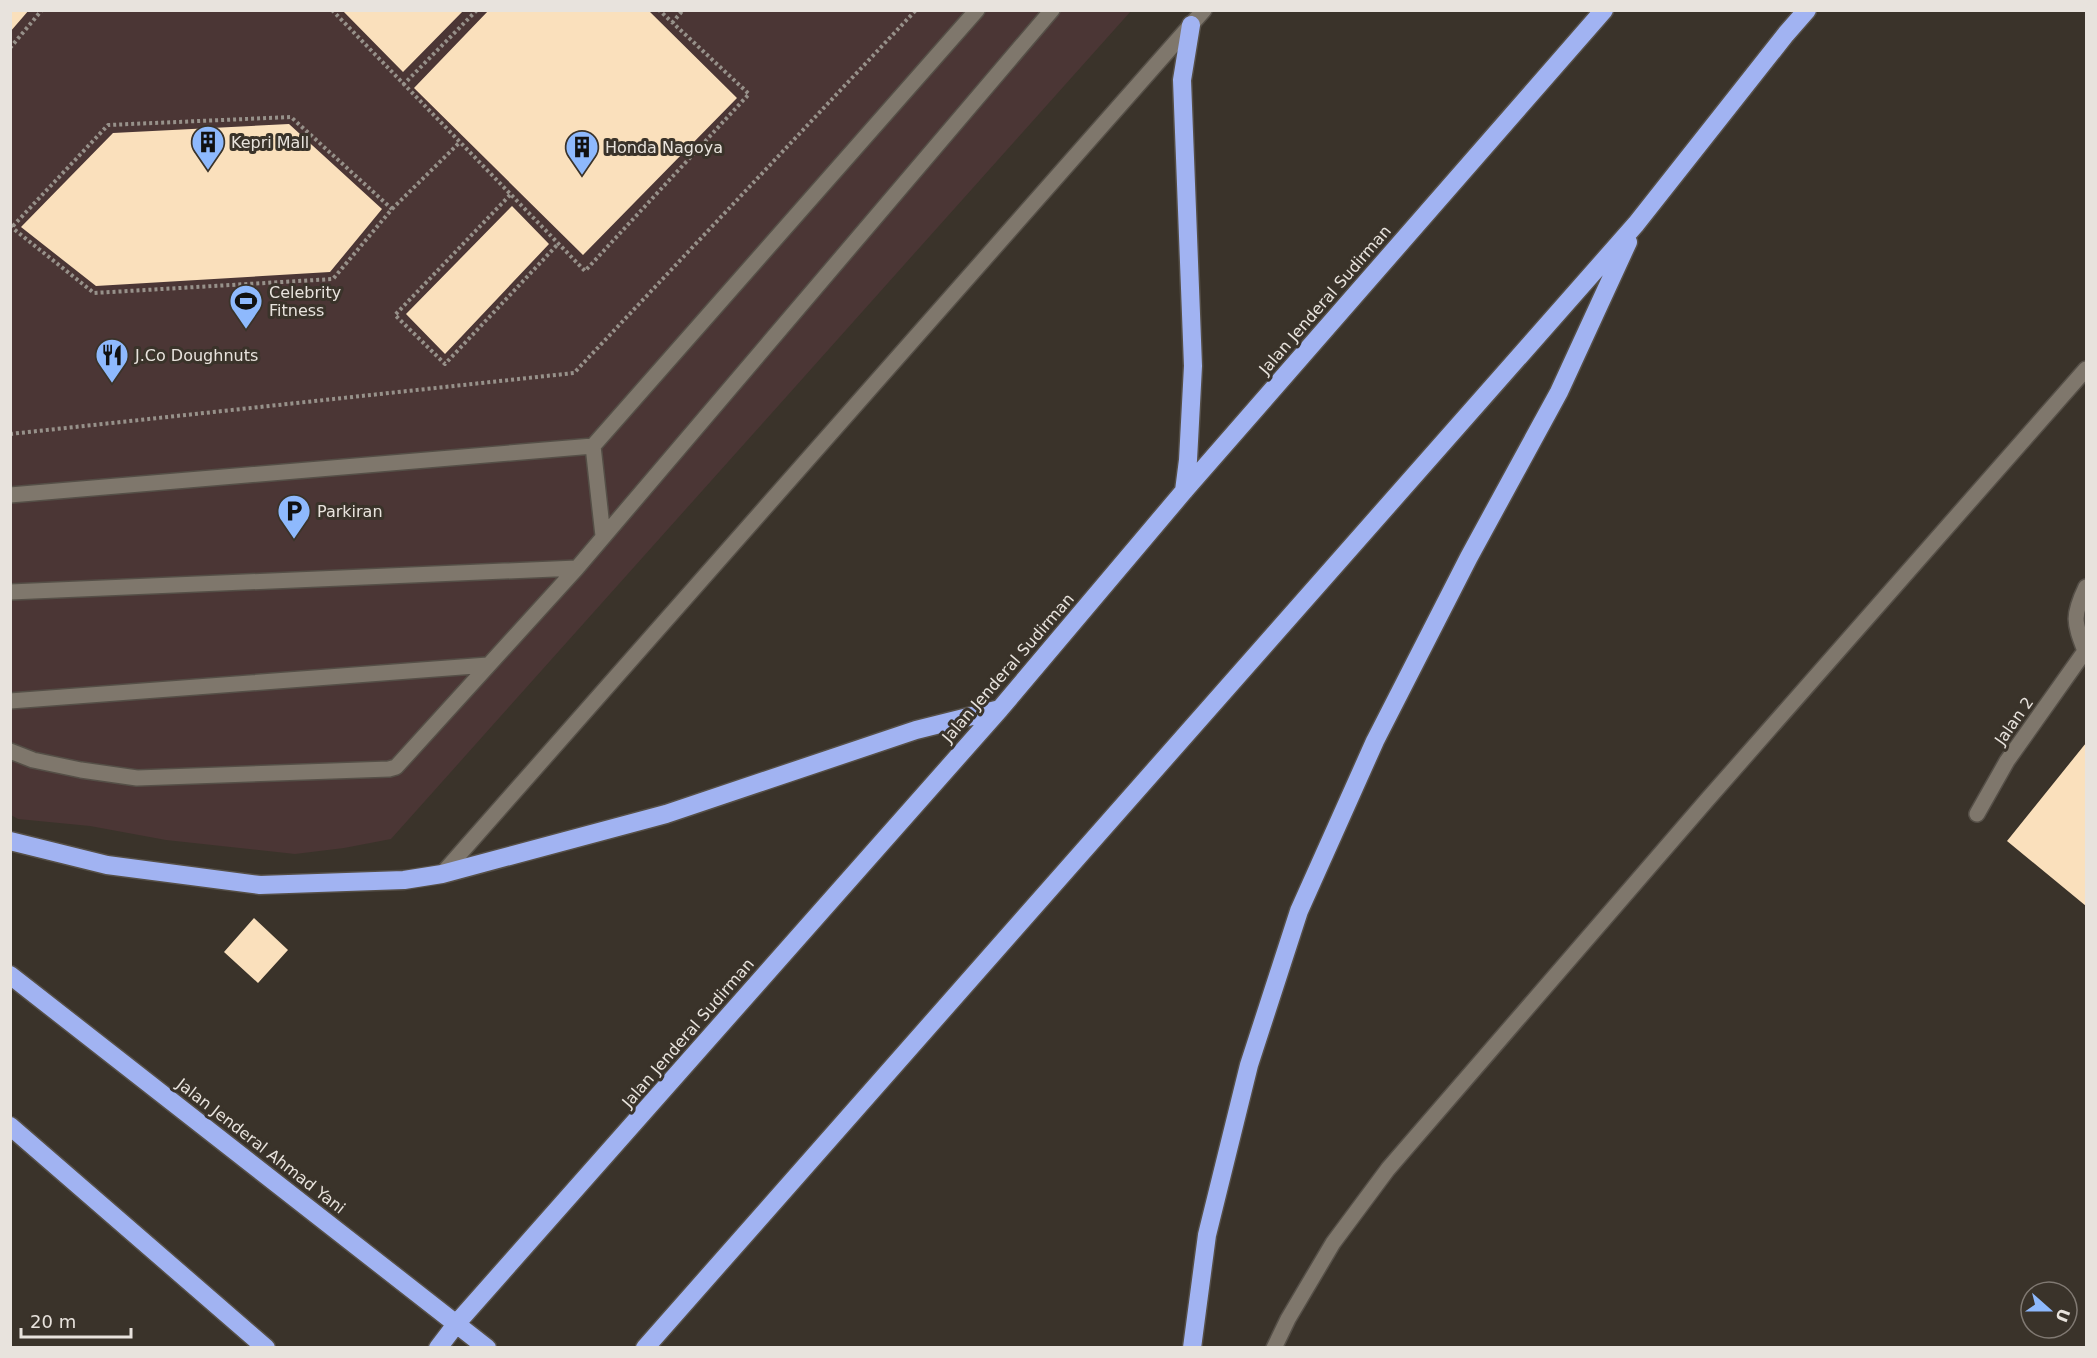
<svg xmlns="http://www.w3.org/2000/svg" width="2097" height="1358" viewBox="0 0 2097 1358" font-family="'DejaVu Sans',sans-serif">
  <style>
    .commercial { fill: #4b3635 }
    .building { fill: #fae0bc }
    .lines { fill: none; stroke-linecap: round; stroke-linejoin: round }
    .lane-casing { stroke: #554f47; stroke-width: 18 }
    .secondary-casing { stroke: #554f47; stroke-width: 18 }
    .highway-casing { stroke: #554f47; stroke-width: 21 }
    .path { stroke: #97918a; stroke-width: 4; stroke-dasharray: 3 3; stroke-linecap: butt }
    .lane { stroke: #7f776c; stroke-width: 15 }
    .secondary { stroke: #7f776c; stroke-width: 15 }
    .highway { stroke: #a1b3f2; stroke-width: 18 }
    .labels { text-anchor: middle; dominant-baseline: central; stroke-width: 6; stroke-linejoin: round; paint-order: stroke }
    .poi-label { font-size: 16px; fill: #e8e3dd; stroke: #3a332a; text-anchor: start }
    .street-label { font-size: 16px; fill: #e8e3dd; stroke: #3a332a }
  </style>
  <rect width="100%" height="100%" fill="#3a332a"/>
  <path class="commercial" d="M10 11H1131L391 839 344 848 295 854 166 840 90 826 18 819 11 815Z"/>
  <path class="building" d="M10 10H29L10 32Z
    M342 10H464L403 72Z
    M489 10H648L737 98 583 255 414 88Z
    M289 124 382 209 330 272 96 286 21 227 113 133Z
    M512 206 549 244 445 354 406 314Z
    M2086 743V906L2007 841Z
    M254 918 288 950 258 983 224 952Z"/>
  <g class="lines">
    <g class="lane-casing">
      <path id="lane" d="M593 446 603 536
        M10 495 593 446 977 10
        M10 592 577 568
        M2085 651C2074 622 2072 616 2086 587
        M10 701 488 665
        M10 751 33 760 81 770 137 778 389 769 396 767 577 568 1052 10
        M1977 814 2007 761 2085 651"/>
    </g>
    <g class="secondary-casing">
      <path id="secondary" d="M442 874 1204 10
        M1274 1348 1288 1319 1333 1243 1388 1169 1707 800 2086 369"/>
    </g>
    <g class="highway-casing">
      <path id="highway" d="M1184 491 1188 460 1193 366 1182 80 1191 25
        M10 841 107 865 260 885 404 880 442 874 666 814 916 730 1000 709
        M10 975 487 1348
        M10 1126 266 1348
        M438 1348 457 1323 1000 709 1184 491 1604 10
        M645 1348 1636 224 1786 34 1807 10
        M1192 1348 1207 1235 1249 1065 1299 911 1375 741 1469 557 1559 392 1628 242"/>
    </g>
    <path class="path" d="M332 10 585 271 749 94 659 10
      M672 23 683 10
      M10 48 42 10
      M403 85 477 10
      M510 195 395 315 445 364 558 244
      M392 209 459 143
      M10 226 94 293 333 279 392 209 291 117 108 125 12 227
      M10 434 574 373 916 10"/>
    <use href="#lane" class="lane"/>
    <use href="#secondary" class="secondary"/>
    <use href="#highway" class="highway"/>
  </g>
  <defs>
    <g id="building-pin" transform="scale(1.725)"><path d="M0 17L-7.5 6A9.5 9.5 0 1 1 7.5 6Z" fill="#8eb9fd" stroke="#3a332a"/><path d="M-4-6H4V6H1V3H-1V6H-4ZM-2.5-4.3h1.7v1.8h-1.7ZM.8-4.3h1.7v1.8H.8ZM-2.5-1h1.7V.8h-1.7ZM.8-1h1.7V.8H.8Z" fill="#111"/></g>
    <g id="stadium-pin" transform="scale(1.725)"><path d="M0 17L-7.5 6A9.5 9.5 0 1 1 7.5 6Z" fill="#8eb9fd" stroke="#3a332a"/><path d="M0-5a6.5 5 0 1 0 0 10a6.5 5 0 1 0 0-10ZM-3.5-1.8h7v3.6h-7Z" fill="#111"/></g>
    <g id="restaurant-pin" transform="scale(1.725)"><path d="M0 17L-7.5 6A9.5 9.5 0 1 1 7.5 6Z" fill="#8eb9fd" stroke="#3a332a"/><path d="M-5-6h1v4h1v-4h1v4h1v-4h1v5L-1.5 .5V6h-2V.5L-5-1ZM5-6V6H3V1.5H1.5Q1.5-4 5-6Z" fill="#111"/></g>
    <g id="parking-pin" transform="scale(1.725)"><path d="M0 17L-7.5 6A9.5 9.5 0 1 1 7.5 6Z" fill="#8eb9fd" stroke="#3a332a"/><path d="M-3.5-5.5H1a3.5 3.5 0 0 1 0 7H-1V5.5H-3.5ZM-1-3.4V-.6H.8a1.4 1.4 0 0 0 0-2.8Z" fill="#111"/></g>
  </defs>
  <g fill-rule="evenodd">
    <use href="#building-pin" x="208" y="142"/>
    <use href="#building-pin" x="582" y="147"/>
    <use href="#stadium-pin" x="246" y="301"/>
    <use href="#restaurant-pin" x="112" y="355"/>
    <use href="#parking-pin" x="294" y="511"/>
  </g>
  <g class="labels">
    <g class="poi-label">
      <text x="231" y="142">Kepri Mall</text>
      <text x="605" y="147">Honda Nagoya</text>
      <text x="269" y="292">Celebrity<tspan x="269" dy="18">Fitness</tspan></text>
      <text x="135" y="355">J.Co Doughnuts</text>
      <text x="317" y="511">Parkiran</text>
    </g>
    <g class="street-label">
      <text transform="translate(1325 300) rotate(-49)">Jalan Jenderal Sudirman</text>
      <text transform="translate(1008 668) rotate(-49)">Jalan Jenderal Sudirman</text>
      <text transform="translate(2014 721) rotate(-55)">Jalan 2</text>
      <text transform="translate(688 1033) rotate(-49)">Jalan Jenderal Sudirman</text>
      <text transform="translate(261 1146) rotate(38)">Jalan Jenderal Ahmad Yani</text>
    </g>
  </g>
  <rect width="2097" height="1358" fill="none" stroke="#e8e3dd" stroke-width="24"/>
  <g transform="translate(2049 1310) rotate(111)"><circle r="28" fill="#3a332a" stroke="#807972" stroke-width="1.5"/>
  <path d="M0-4.5L10 22L0 15L-10 22Z" fill="#8eb9fd"/>
  <text y="-9" font-size="16" font-weight="bold" text-anchor="middle" fill="#e8e3dd">U</text>
  </g>
  <path d="M21 1328v9h110v-9" fill="none" stroke="#e8e3dd" stroke-width="3"/>
  <text x="30" y="1328" font-size="18" fill="#e8e3dd" stroke="#3a332a" stroke-width="4.5" paint-order="stroke">20 m</text>
</svg>
